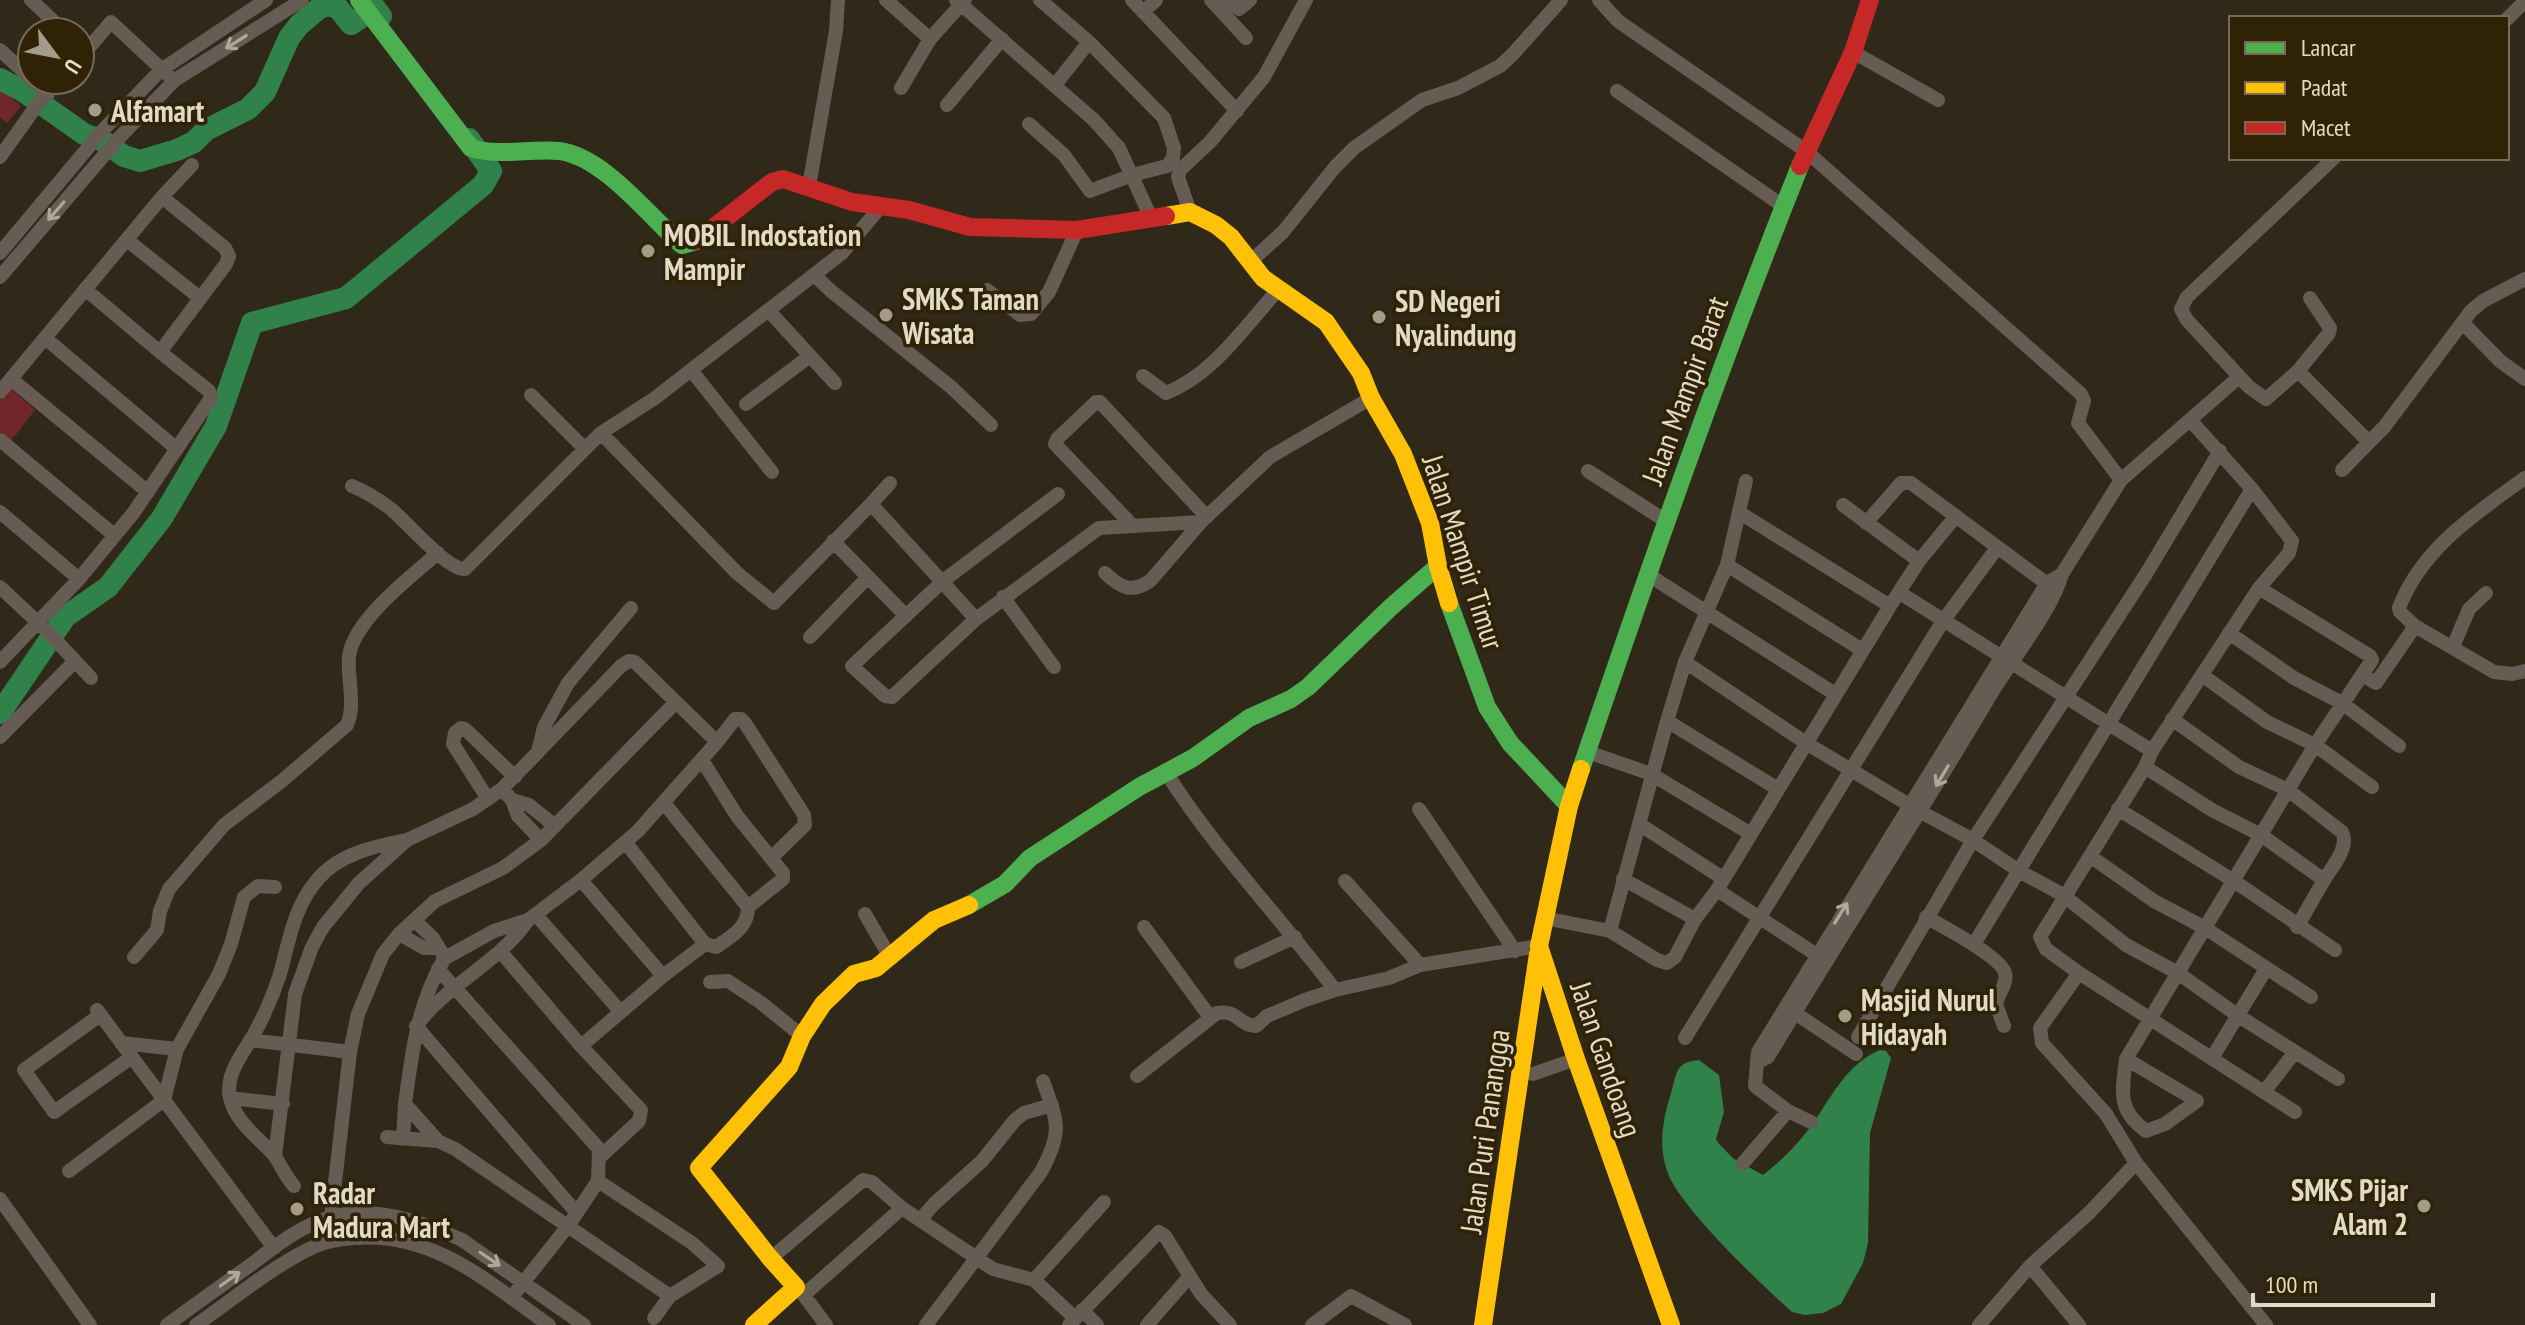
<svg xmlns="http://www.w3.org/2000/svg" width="2525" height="1325" viewBox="0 0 2525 1325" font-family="'PT Sans Narrow',sans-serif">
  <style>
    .green { fill: #71262c }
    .water { fill: #30814a }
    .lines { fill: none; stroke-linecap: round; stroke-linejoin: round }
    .river { stroke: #30814a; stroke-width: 22 }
    .street { stroke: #675c53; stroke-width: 14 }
    .fast { stroke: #4caf50; stroke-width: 18 }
    .slow { stroke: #ffc107; stroke-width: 18 }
    .jam { stroke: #c62828; stroke-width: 18 }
    .oneway { stroke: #b1a89a }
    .poi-dot { fill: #a49c8b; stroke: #302204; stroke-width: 3 }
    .labels { text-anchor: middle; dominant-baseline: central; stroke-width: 7; stroke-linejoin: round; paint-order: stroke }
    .poi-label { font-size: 30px; font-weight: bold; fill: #e2dac9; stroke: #302204; text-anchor: start }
    .street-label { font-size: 30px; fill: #e2dac9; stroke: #302204 }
  </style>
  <rect width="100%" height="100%" fill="#302818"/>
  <path class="green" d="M0 88 21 106 7 123 0 117Z
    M11 389 35 410 11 441 0 432V401Z"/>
  <path class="water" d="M1880 1050 1886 1051 1891 1058 1870 1133 1868 1243 1863 1263 1841 1304 1823 1313 1805 1315 1792 1312C1762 1285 1679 1207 1667 1171 1658 1144 1663 1119 1671 1093 1677 1073 1675 1062 1699 1060L1719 1075 1724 1112 1716 1139 1719 1144 1734 1159 1763 1175C1780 1162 1795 1147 1808 1130 1830 1101 1844 1065 1880 1050Z"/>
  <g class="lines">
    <path class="river" d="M0 79 23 91 84 134 103 141 124 156 140 161 177 150 194 142 206 130 248 109 265 92 289 38 299 25 318 9 327 5 338 8 351 24 375 8 381 16
      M0 713 65 617 108 587 162 518 216 426 252 323 346 298 483 185 491 171 469 139"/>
    <path class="street" d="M31 0 65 32
      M886 0 930 39
      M956 0 1094 120 1119 148 1152 220
      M1132 0 1237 111
      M1211 0 1246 38
      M1227 0 1239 9 1250 0
      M1599 0 1618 21 1806 151 2081 394 2084 401 2078 423 2121 480
      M1143 12 1156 0
      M2507 19 2525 1
      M0 50 48 94
      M1853 52 1938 100
      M80 58 111 22 169 76
      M1055 85 1089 42
      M901 88 930 39 965 0
      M1617 91 1783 206
      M947 105 1002 39
      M1029 124 1064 155 1090 191 1132 175 1167 166 1173 158 1174 148 1164 118 1089 42 1040 0
      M0 157 42 98 61 80
      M809 186 836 31 838 0
      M1190 212 1178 177 1180 170 1210 142 1264 77 1306 0
      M127 240 200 298
      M0 253 102 131 161 70 266 0
      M1251 261 1283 232 1335 167 1354 148 1422 100 1458 88 1500 66 1513 54 1561 0
      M814 275 831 291 951 387 991 425
      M0 277 117 140 175 80 302 0
      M85 289 160 352
      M987 290 1020 315 1031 314 1049 292 1077 230
      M2310 298 2330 328 2329 333 2298 371 2266 399 2249 387 2187 320 2181 309 2187 297 2334 158
      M769 311 835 383
      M2463 323 2500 361 2525 379
      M45 338 177 449
      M691 370 772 472
      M2298 371 2369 442
      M1143 376 1166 393C1213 375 1245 326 1278 290
      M11 379 148 492
      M0 392 162 197 192 165
      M531 395 584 448
      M746 404 810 356
      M601 433 737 573 774 603 871 504 976 619
      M0 440 114 535
      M2342 470 2385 426 2471 311 2483 301 2525 279
      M1588 471 1666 521
      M2525 478C2476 513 2421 549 2399 608L2400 612 2415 626 2494 672 2512 674 2525 671
      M352 486C367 492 379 500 391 509 408 523 446 569 465 569L601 433 655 398 842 253 882 205
      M1058 494 943 581 852 666 885 696 892 697 976 619 1099 528 1201 522
      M871 504 890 483
      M1843 505 1919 561
      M0 512 79 579
      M1740 513 1890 606
      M1866 523 1901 483H1911L2054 589
      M1132 525 1055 444 1057 439 1096 402H1100L1207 517
      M833 541 906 616
      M1727 565 1862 650
      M1105 573C1121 588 1132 594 1151 580L1201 522 1270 457 1371 398
      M1647 574 1835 694
      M0 587 48 632 91 678
      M2259 588 2152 751 2145 767 2040 937 2046 949 2079 973 2295 1112
      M1900 593 2152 751
      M1003 597 1054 667
      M2229 633 2294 678 2342 703 2399 746
      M810 637 867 578
      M2453 647 2469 609 2486 593
      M0 662 79 579 134 512 211 398 209 391 160 352 226 264 229 256 225 248 162 197
      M1685 662 1806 743 1921 812 1973 840 2019 871 2063 895 2126 945 2178 973 2237 1015 2338 1079
      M2202 675 2267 722 2315 745 2372 787
      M2362 675 2376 683 2415 626
      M1667 721 1778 789
      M0 737 74 662
      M1585 751 1651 774 1751 834
      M538 752 621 666 629 661 635 662 717 742 735 719H741L745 723 804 815 805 825 771 858
      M702 760 737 816 783 873V879L748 907
      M2145 767 2212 810 2261 835 2324 880C2332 867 2350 847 2342 832L2288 790 2239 767 2172 719
      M1167 774C1216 851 1280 917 1335 990
      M502 789 538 752 544 727 568 683 631 608
      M488 799 453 744 455 733 461 728 465 729 515 777
      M512 800 529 805 555 826
      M664 803 748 907C748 928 732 936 716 947L705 944
      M1419 809 1515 951
      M2118 809 2234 881 2335 950
      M1639 824 1724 879
      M626 843 705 944 663 976
      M2090 856 2154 901 2205 928 2311 997
      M1623 879 1695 919
      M581 880 663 976 581 1046
      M1345 881 1420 965
      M1717 890 1890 606 1919 561 1956 516
      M865 914 890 957
      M536 915 620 1011
      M1926 917C1943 927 2000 956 2005 973 2008 983 1998 994 1996 1004L2004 1026
      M1544 918 1610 931 1667 721 1685 662 1727 565 1746 481
      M414 920 433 938 445 958 494 931 528 920 581 880 638 831 717 742
      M528 920C499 963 447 984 416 1026L575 1211
      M1144 927 1210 1017
      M2297 927 2324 880
      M1610 931 1657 960 1667 963 1675 957 1695 919 1717 890 1823 959
      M399 934 424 948H437
      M1974 944 2252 489
      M500 951 581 1046 641 1110 639 1121 600 1157
      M134 957 157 930 160 911 169 889 224 825 283 780 347 725C356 705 347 677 349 656 354 620 411 576 438 553
      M1241 962 1295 937
      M438 969 599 1149 598 1181 568 1226 511 1298
      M2079 973 2040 1028 2042 1043 2106 1114 2136 1163
      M710 982 728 981 760 1002 802 1036
      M1786 1007 1856 1054
      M97 1010 274 1248
      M100 1015 24 1070 54 1112 132 1057
      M1858 1037 1973 840 2146 574 2220 451
      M1685 1038 1943 621 1997 548
      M250 1040 350 1052
      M121 1043 177 1049
      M2212 1058 2266 969
      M2126 1059 2197 1101 2165 1124 2146 1131C2117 1110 2122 1092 2126 1059L2315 745 2372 660 2370 656 2259 588 2289 553 2292 541 2252 489 2191 421
      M1758 1062 1768 1057C1841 935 1919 816 1991 694 2012 659 2052 611 2062 574L2121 480 2239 377
      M1533 1074 1576 1059
      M1137 1076 1217 1013C1238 1009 1239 1026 1256 1026L1267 1016 1305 1000 1335 990 1389 978 1420 965 1539 946
      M2264 1092 2295 1052
      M230 1098 283 1104
      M1811 1122 1788 1111 1755 1086 1758 1052 2047 583 2062 574
      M387 1137 438 1141 455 1149 670 1296
      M403 1139 405 1104
      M438 1141 405 1104C412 1053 417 1006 443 961
      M275 1156 295 994 312 947 323 927 359 883 407 840 473 809 502 789 512 800 518 816 541 840
      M1743 1163 1788 1111
      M69 1171 164 1100 177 1049 219 974 231 944 244 897 258 886 275 887
      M598 1181 692 1243 718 1266 670 1296 654 1318
      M294 1186C285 1176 281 1165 274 1155 259 1138 236 1123 230 1098 225 1074 242 1055 253 1036 264 1016 273 996 280 974 289 941 294 906 318 879 339 854 375 846 406 840
      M0 1199 90 1325
      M920 1220 934 1204 982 1161 1015 1120 1024 1113 1052 1105
      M336 1240 331 1217 350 1052 358 1014 383 954 399 934 435 901 503 868 541 840 675 703
      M769 1260 863 1180 872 1182 902 1208
      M2030 1266 2079 1325
      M800 1290 826 1325
      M805 1294 902 1208 993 1269 1034 1280
      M1082 1310 1097 1325
      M1075 1318 1034 1280 1104 1202
      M167 1325C195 1305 223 1284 252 1264 275 1246 302 1225 331 1217 374 1205 424 1222 462 1240L584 1325
      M196 1325C232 1300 268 1270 307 1250 322 1242 338 1239 354 1238 433 1231 488 1282 549 1325
      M926 1325 1041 1172C1063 1131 1058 1123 1043 1081
      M1069 1325 1159 1232 1165 1236 1201 1294 1230 1325
      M1147 1325 1189 1277
      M1312 1325 1351 1296 1405 1325
      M1979 1325 2030 1266 2089 1213 2136 1163 2266 1325"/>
    <path class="fast" d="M359 0 471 148C500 157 529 148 559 151 603 156 649 216 682 245L696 241
      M1449 603 1487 707 1510 743 1569 806
      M1581 769C1650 566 1720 365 1800 166
      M969 905 1005 884 1030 858 1139 787 1193 758 1249 718 1291 699 1308 687 1391 607 1438 566"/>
    <path class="slow" d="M1166 216 1190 212 1216 225 1231 237 1263 278 1326 322 1361 373 1371 398 1403 454 1430 523 1438 566 1449 603
      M1581 769 1569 806 1539 946 1576 1059 1671 1325
      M754 1325 796 1287 770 1258 699 1168 789 1067 802 1036 823 1004 854 974 876 968 934 920 969 905
      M1483 1325 1538 954"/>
    <path class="jam" d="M1800 166 1853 52 1870 0
      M696 241 772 182 783 179 852 202 909 210 970 227 1077 230 1166 216"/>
  </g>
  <defs><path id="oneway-shaft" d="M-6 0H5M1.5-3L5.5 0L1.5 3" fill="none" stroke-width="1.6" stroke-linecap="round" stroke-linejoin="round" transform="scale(2)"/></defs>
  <g class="oneway">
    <use href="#oneway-shaft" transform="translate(236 42) rotate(148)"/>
    <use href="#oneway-shaft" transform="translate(56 211) rotate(131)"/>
    <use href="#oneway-shaft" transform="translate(1942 776) rotate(121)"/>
    <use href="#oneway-shaft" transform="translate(1841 913) rotate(-58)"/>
    <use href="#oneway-shaft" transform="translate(490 1259) rotate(34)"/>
    <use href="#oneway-shaft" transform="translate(230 1279) rotate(-36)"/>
  </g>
  <g class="poi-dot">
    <circle cx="95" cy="110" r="8"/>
    <circle cx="648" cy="251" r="8"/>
    <circle cx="886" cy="315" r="8"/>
    <circle cx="1379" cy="317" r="8"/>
    <circle cx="1845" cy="1016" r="8"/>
    <circle cx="2424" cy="1206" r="8"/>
    <circle cx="297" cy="1209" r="8"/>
  </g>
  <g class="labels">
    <g class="poi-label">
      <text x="111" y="110">Alfamart</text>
      <text x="664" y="234">MOBIL Indostation<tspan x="664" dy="34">Mampir</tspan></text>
      <text x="902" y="298">SMKS Taman<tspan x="902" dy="34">Wisata</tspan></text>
      <text x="1395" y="300">SD Negeri<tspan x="1395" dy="34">Nyalindung</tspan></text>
      <text x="1861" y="999">Masjid Nurul<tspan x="1861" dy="34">Hidayah</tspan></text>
      <text x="2408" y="1189" text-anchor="end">SMKS Pijar<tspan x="2408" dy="34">Alam 2</tspan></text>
      <text x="313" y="1192">Radar<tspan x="313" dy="34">Madura Mart</tspan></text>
    </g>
    <g class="street-label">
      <text transform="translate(1684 390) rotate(-70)">Jalan Mampir Barat</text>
      <text transform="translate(1464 552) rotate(72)">Jalan Mampir Timur</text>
      <text transform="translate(1607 1059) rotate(71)">Jalan Gandoang</text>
      <text transform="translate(1484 1131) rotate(-82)">Jalan Puri Panangga</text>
    </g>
  </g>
  <rect x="2229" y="16" width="280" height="144" fill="#302204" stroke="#776c53" stroke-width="2"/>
  <rect x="2245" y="42" width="40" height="12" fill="#4caf50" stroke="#776c53" stroke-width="2"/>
  <text x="2301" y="56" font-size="24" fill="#e2dac9">Lancar</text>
  <rect x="2245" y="82" width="40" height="12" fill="#ffc107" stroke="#776c53" stroke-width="2"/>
  <text x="2301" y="96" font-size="24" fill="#e2dac9">Padat</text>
  <rect x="2245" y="122" width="40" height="12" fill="#c62828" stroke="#776c53" stroke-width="2"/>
  <text x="2301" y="136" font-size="24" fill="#e2dac9">Macet</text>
  <g transform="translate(56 56) rotate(122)"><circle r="38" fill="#302204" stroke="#776c53" stroke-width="2"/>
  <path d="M0-6L14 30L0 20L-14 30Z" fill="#a49c8b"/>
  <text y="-12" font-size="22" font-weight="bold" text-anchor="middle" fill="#e2dac9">U</text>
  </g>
  <path d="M2253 1293v12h180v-12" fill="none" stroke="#e2dac9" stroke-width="4"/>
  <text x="2265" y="1293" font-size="24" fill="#e2dac9" stroke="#302204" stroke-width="6" paint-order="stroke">100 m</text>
</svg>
